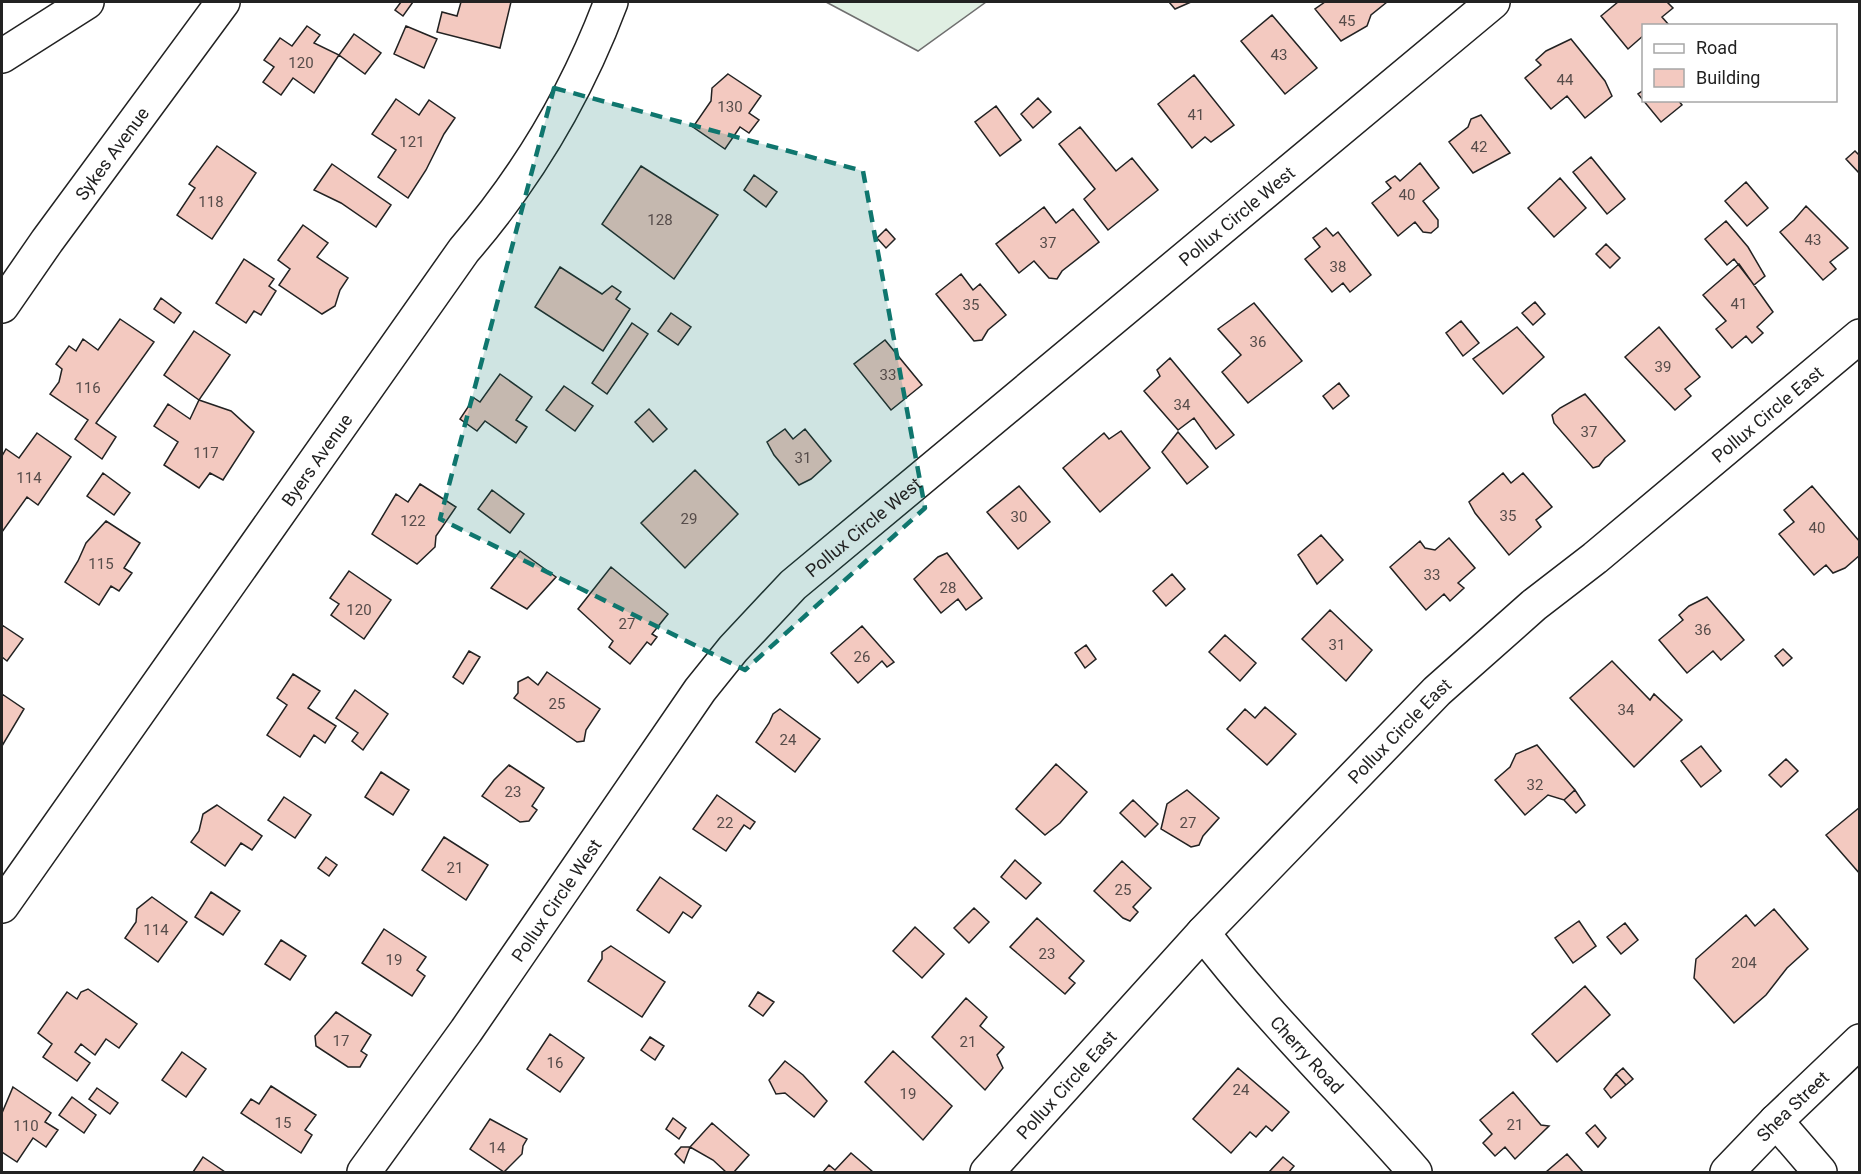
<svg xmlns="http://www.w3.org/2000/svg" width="1861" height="1174" viewBox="0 0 1861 1174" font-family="Roboto,sans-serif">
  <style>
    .green { fill: #e0efe3; stroke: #6f6f6f; stroke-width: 1.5 }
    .building { fill: #f3c9c0; stroke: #222; stroke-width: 1.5 }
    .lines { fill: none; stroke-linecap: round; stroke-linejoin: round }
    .street-casing { stroke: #222; stroke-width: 36 }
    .street { stroke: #fff; stroke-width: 33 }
    .marked { fill: #0f766e; fill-opacity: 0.2; stroke: #0f766e; stroke-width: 4.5; stroke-dasharray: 12 8; stroke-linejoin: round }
    .labels { text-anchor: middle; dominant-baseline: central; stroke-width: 4.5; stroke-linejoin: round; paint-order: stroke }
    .number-label { font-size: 15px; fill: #564c4a }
    .street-label { font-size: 18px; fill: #222; stroke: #fff }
  </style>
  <rect width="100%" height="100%" fill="#fff"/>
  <path class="green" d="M826 2H986L918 51Z"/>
  <path class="building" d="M401 2H413L403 16 395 10Z
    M461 2H511L500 48 437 32 442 12 457 16Z
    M1169 2H1191L1175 9Z
    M1325 2H1387L1371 15 1367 26 1341 41 1315 9Z
    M1618 2H1667L1673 8 1662 17 1669 25 1644 26V35L1628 49 1601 16Z
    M1272 15 1317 68 1285 94 1241 41Z
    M307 26 320 35 314 43 339 55 314 93 293 78 281 95 263 82 274 67 264 60 280 38 292 46Z
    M406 26 437 39 424 68 394 54Z
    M354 34 381 53 365 74 339 55Z
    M1571 39 1605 81 1612 96 1585 118 1567 96 1551 109 1525 78 1541 65 1536 60 1546 51Z
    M728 74 761 96 749 113 759 120 749 133 740 127 725 149 693 127 711 101 712 88Z
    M1194 75 1234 125 1211 142 1205 137 1192 148 1158 104Z
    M1644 90V100H1678L1682 105 1661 122 1638 94Z
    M1038 98 1051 112 1033 128 1021 114Z
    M396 99 419 115 429 100 455 118 444 134 426 170 408 198 378 177 396 150 372 134Z
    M996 106 1021 140 1000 156 975 122Z
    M1481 115 1510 153 1473 173 1449 142 1468 127 1471 119Z
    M1080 127 1116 171 1132 158 1158 190 1108 230 1084 199 1095 189 1059 144Z
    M217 146 256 173 212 239 177 215 195 188 189 184Z
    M1855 151 1860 156V174L1846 159Z
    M1591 157 1625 199 1607 214 1573 172Z
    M1420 163 1439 188 1423 201 1438 220V227L1431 233 1423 232 1415 222 1398 236 1372 203 1391 188 1386 182 1395 176 1400 181Z
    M332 164 391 205 376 227 341 203 314 190Z
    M641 166 718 215 674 279 602 224Z
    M754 175 777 192 766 207 744 190Z
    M1560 178 1586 208 1554 237 1528 208Z
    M1746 182 1768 208 1747 226 1725 201Z
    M1806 206 1848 248 1830 262 1836 269 1823 280 1780 232 1794 220Z
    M1044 207 1056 223 1073 209 1099 242 1062 271 1057 279 1049 278 1034 261 1019 273 996 244Z
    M1726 221 1748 247 1765 276 1754 285 1734 259 1727 265 1705 239Z
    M303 225 328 243 317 257 348 278 340 290 335 306 322 314 279 285 290 269 278 260Z
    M1326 228 1333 236 1338 232 1371 275 1350 292 1343 283 1332 292 1305 259 1320 247 1313 238Z
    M886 229 895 239 886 248 877 238Z
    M1606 244 1620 258 1610 268 1596 254Z
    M244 259 274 279 269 286 276 291 261 315 254 311 246 323 216 303Z
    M1739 264 1773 312 1757 327 1763 333 1752 343 1746 336 1732 348 1716 329 1726 321 1703 295Z
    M560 267 602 294 612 286 621 292 616 299 630 309 603 351 535 307Z
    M961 274 973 290 980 284 1006 315 988 330 982 340 974 341 936 294Z
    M161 298 181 313 174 323 154 309Z
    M1535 302 1545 314 1533 325 1522 313Z
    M1254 303 1302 361 1248 403 1222 372 1241 355 1218 329Z
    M671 313 691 327 678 345 658 331Z
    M120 319 154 342 96 423 116 437 102 459 75 439 88 420 50 394 59 382 62 369 56 364 69 346 76 351 83 339 98 350Z
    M1461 321 1479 343 1463 356 1446 333Z
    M632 323 648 334 607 394 592 383Z
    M1517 327 1544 357 1503 394 1473 359Z
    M1659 327 1700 377 1685 389 1691 396 1675 410 1625 357Z
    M194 331 230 355 199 400 164 375Z
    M885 340 922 385 891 410 854 364Z
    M1170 358 1234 435 1216 449 1194 418 1178 430 1144 391 1160 376 1157 370Z
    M500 374 532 397 516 420 527 427 516 443 485 421 477 431 460 419 474 398 480 402Z
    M1339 383 1349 396 1333 409 1323 396Z
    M564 386 593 406 575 431 546 410Z
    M1585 394 1625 441 1605 458 1599 466 1593 468 1554 423 1552 415 1560 408Z
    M199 400 231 411 254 432 223 480 210 473 199 488 164 465 178 442 154 426 168 404 190 419Z
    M649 409 667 429 653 442 635 422Z
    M785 429 793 439 805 429 831 461 811 479 799 485 774 455 767 442Z
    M1121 431 1150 468 1100 512 1063 468 1104 433 1109 439Z
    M1178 432 1208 467 1187 484 1162 452Z
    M37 433 71 457 38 505 27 497 2 532V456L6 449 19 458Z
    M695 470 738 514 685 568 641 523Z
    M103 473 130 493 114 515 87 496Z
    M1503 473 1511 483 1523 473 1552 507 1536 520 1541 527 1509 555 1475 513 1469 502Z
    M420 484 456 507 436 536 435 547 417 564 372 534 396 494 408 502Z
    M1019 486 1050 522 1018 549 987 512Z
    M1812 486 1860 542V555L1845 568 1833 573 1826 565 1814 575 1779 534 1794 522 1784 510Z
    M492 490 524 514 510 533 478 509Z
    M106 521 140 543 124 568 132 573 119 591 111 586 99 605 65 582 78 561 86 543Z
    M1321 535 1343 560 1317 584 1298 555Z
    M1449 538 1475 568 1458 583 1464 588 1450 601 1444 594 1426 610 1390 567 1420 541 1425 548 1435 550Z
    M520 551 556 577 527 609 491 588Z
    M947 553 982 598 966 610 958 599 941 613 914 579 938 557Z
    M611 567 668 614 652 634 657 637 651 645 647 642 630 664 609 647 613 641 578 609Z
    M349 571 391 600 364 639 331 615 339 604 330 598Z
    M1172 574 1185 589 1166 606 1153 591Z
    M1707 597 1744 640 1721 660 1713 651 1687 673 1659 640 1683 620 1679 615 1689 606Z
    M1330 610 1372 650 1346 681 1302 639Z
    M2 625 23 639 7 661 2 657Z
    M862 626 894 662 887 667 882 661 858 683 831 653Z
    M1225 635 1256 663 1240 681 1209 652Z
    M1086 645 1096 659 1085 668 1075 653Z
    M1783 649 1792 658 1783 666 1775 656Z
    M469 651 480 657 463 684 453 677Z
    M1612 661 1650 700 1654 694 1682 720 1634 767 1570 698Z
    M547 672 600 709 586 730 584 741 577 742 514 698 518 693V682L528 677 538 685Z
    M293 674 320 691 308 708 336 726 325 743 314 735 300 757 267 735 287 705 277 698Z
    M355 690 388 714 363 750 352 741 358 733 336 718Z
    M2 694 24 709 2 746Z
    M1265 707 1296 734 1267 765 1227 729 1245 709 1255 718Z
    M780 709 820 739 795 772 756 742 769 723 773 714Z
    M1537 745 1575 790 1564 800 1548 795 1525 815 1495 780 1510 767 1516 754Z
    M1701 746 1721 771 1701 787 1681 761Z
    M1786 759 1798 771 1781 787 1769 775Z
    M1056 764 1087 792 1060 823 1045 835 1016 809Z
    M509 765 544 788 532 806 537 810 529 821 520 822 482 796 494 780Z
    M381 772 409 790 393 815 365 797Z
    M1187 790 1219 818 1203 836 1199 845 1191 847 1161 829 1167 804Z
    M1575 790 1585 805 1576 813 1564 800Z
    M717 795 755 822 750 829 744 825 726 851 693 829Z
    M284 797 311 815 295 838 268 820Z
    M1133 800 1158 824 1145 837 1120 813Z
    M217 805 262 836 252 850 241 843 225 866 191 842 199 831 203 814Z
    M1860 807V874L1826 835Z
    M444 837 488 865 466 900 422 870Z
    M326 857 337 865 329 876 318 868Z
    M1015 860 1041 883 1026 899 1001 877Z
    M1122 861 1151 888 1133 907 1138 912 1130 921 1123 918 1094 891Z
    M660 877 701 906 692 918 683 912 669 933 637 910Z
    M211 892 240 911 223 935 195 917Z
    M152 897 187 922 158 962 125 938 136 922 137 909Z
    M974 908 989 922 969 943 954 928Z
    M1774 909 1808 949 1787 968 1766 995 1734 1023 1694 978 1696 959 1746 915 1755 926Z
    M1037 918 1084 961 1069 978 1075 983 1065 994 1010 947Z
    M1579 921 1596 946 1573 963 1555 938Z
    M1625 923 1638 940 1621 954 1607 937Z
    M915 927 944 954 922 978 893 951Z
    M384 929 426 957 417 970 425 976 412 996 362 963Z
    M281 940 306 956 290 980 265 964Z
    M611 946 665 982 642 1017 588 981 602 959V952Z
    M1585 986 1610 1015 1557 1062 1532 1034Z
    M88 989 137 1024 119 1048 106 1039 95 1055 81 1044 75 1052 90 1063 77 1081 43 1057 52 1044 38 1033 67 992 77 999 81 992Z
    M758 992 774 1002 763 1016 749 1006Z
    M966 998 987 1017 980 1026 1004 1047 997 1055 1003 1068 985 1090 932 1037Z
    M336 1012 371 1035 361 1051 367 1055 360 1067H348L316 1046 315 1036Z
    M550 1034 584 1058 560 1092 527 1069Z
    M650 1037 664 1046 655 1060 641 1050Z
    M893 1051 952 1106 923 1140 865 1082Z
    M182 1052 206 1069 186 1097 162 1080Z
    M785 1061 803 1075 827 1101 814 1117 785 1093 776 1094 769 1080Z
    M1238 1068 1289 1112 1272 1131 1266 1126 1256 1137 1250 1132 1231 1153 1193 1119Z
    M1623 1068 1633 1079 1626 1085 1616 1074Z
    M1616 1074 1626 1085 1611 1098 1604 1089Z
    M271 1086 316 1115 305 1130 312 1135 301 1153 241 1113 251 1099 259 1104Z
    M13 1087 51 1113 45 1122 58 1130 46 1147 33 1138 17 1162 2 1152V1113Z
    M97 1088 118 1103 110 1114 89 1099Z
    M1513 1092 1541 1125 1549 1126 1515 1159 1505 1147 1495 1156 1483 1143 1492 1134 1480 1120Z
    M72 1097 96 1115 84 1133 59 1115Z
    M673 1118 686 1128 679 1139 666 1129Z
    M490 1119 527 1139 523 1146 522 1154 504 1172 470 1149Z
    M712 1123 749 1155 734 1172H726L713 1160 690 1147Z
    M1595 1125 1606 1138 1598 1147 1586 1133Z
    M681 1147H690L684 1163 675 1154Z
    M851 1153 873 1172H823L829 1165 835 1170Z
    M1567 1154 1583 1172H1546Z
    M203 1157 225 1172H193Z
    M1283 1157 1294 1166 1289 1172H1269Z"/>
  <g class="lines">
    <g class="street-casing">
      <g id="street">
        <path d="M2 56 87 2"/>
        <path id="s1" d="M2 306 47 241 223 2"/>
        <path id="s2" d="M2 906 464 250C529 175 576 95 611 2"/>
        <path id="s3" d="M1203 933C1268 1018 1345 1092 1415 1172"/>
        <path d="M1776 1121 1820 1172"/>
        <path id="s4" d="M364 1172 466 1031 700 690 733 649 793 585 1493 2"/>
        <path id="s5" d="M987 1172 1203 933 1437 691 1534 605 1595 558 1860 336"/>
        <path id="s6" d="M1727 1172 1776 1121 1860 1041"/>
      </g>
    </g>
    <use href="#street" class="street"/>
  </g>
  <path class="marked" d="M554 88 863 171 925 508 745 670 440 519Z"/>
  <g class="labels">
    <g class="number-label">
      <text x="1347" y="21">45</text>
      <text x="1279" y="55">43</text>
      <text x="301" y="63">120</text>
      <text x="1565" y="80">44</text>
      <text x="730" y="107">130</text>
      <text x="1196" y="115">41</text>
      <text x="412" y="142">121</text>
      <text x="1479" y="147">42</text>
      <text x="1407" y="195">40</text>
      <text x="211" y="202">118</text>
      <text x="660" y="220">128</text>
      <text x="1813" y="240">43</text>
      <text x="1048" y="243">37</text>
      <text x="1338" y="267">38</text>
      <text x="1739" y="304">41</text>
      <text x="971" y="305">35</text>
      <text x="1258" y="342">36</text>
      <text x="1663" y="367">39</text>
      <text x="888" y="375">33</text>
      <text x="88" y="388">116</text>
      <text x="1182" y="405">34</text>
      <text x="1589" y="432">37</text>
      <text x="206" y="453">117</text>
      <text x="803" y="458">31</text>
      <text x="29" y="478">114</text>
      <text x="1508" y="516">35</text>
      <text x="1019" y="517">30</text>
      <text x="689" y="519">29</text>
      <text x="413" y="521">122</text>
      <text x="1817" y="528">40</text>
      <text x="101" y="564">115</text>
      <text x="1432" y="575">33</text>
      <text x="948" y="588">28</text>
      <text x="359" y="610">120</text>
      <text x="627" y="624">27</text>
      <text x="1703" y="630">36</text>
      <text x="1337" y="645">31</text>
      <text x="862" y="657">26</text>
      <text x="557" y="704">25</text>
      <text x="1626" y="710">34</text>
      <text x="788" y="740">24</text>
      <text x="1535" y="785">32</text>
      <text x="513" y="792">23</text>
      <text x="725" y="823">22</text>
      <text x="1188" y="823">27</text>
      <text x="455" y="868">21</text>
      <text x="1123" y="890">25</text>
      <text x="156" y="930">114</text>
      <text x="1047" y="954">23</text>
      <text x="394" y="960">19</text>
      <text x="1744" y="963">204</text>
      <text x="341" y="1041">17</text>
      <text x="968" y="1042">21</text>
      <text x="555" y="1063">16</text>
      <text x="1241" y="1090">24</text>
      <text x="908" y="1094">19</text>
      <text x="283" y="1123">15</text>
      <text x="1515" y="1125">21</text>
      <text x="26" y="1126">110</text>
      <text x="497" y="1148">14</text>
    </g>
    <g class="street-label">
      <text stroke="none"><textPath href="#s1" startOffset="188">Sykes Avenue</textPath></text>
      <text stroke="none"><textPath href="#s4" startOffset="1305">Pollux Circle West</textPath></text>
      <text stroke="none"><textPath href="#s5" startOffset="1090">Pollux Circle East</textPath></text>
      <text stroke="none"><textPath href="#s2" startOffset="546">Byers Avenue</textPath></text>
      <text stroke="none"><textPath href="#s4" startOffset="819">Pollux Circle West</textPath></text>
      <text stroke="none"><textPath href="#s5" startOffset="604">Pollux Circle East</textPath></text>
      <text stroke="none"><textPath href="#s4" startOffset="333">Pollux Circle West</textPath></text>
      <text stroke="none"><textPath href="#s3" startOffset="160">Cherry Road</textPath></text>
      <text stroke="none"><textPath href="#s5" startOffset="118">Pollux Circle East</textPath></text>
      <text stroke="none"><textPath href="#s6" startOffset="93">Shea Street</textPath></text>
    </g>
  </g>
  <rect width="1861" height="1174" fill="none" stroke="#222222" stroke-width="6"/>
  <rect x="1642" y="24" width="195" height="78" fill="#ffffff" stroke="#a7a7a7" stroke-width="1.5"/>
  <rect x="1654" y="44" width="30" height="9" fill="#ffffff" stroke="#a7a7a7" stroke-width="1.5"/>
  <text x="1696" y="54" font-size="18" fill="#222222">Road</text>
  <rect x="1654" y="69" width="30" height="18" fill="#f3c9c0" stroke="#a7a7a7" stroke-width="1.5"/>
  <text x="1696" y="84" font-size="18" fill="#222222">Building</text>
</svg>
